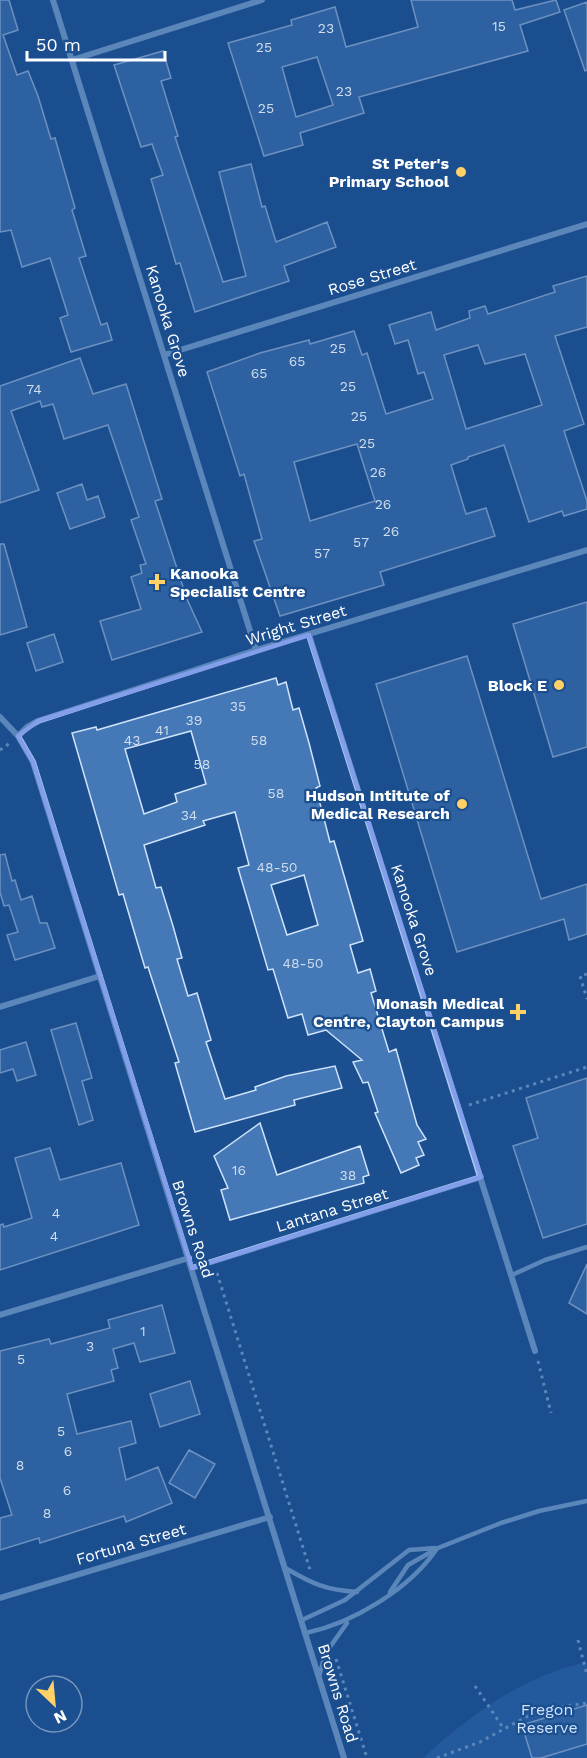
<svg xmlns="http://www.w3.org/2000/svg" width="587" height="1758" viewBox="0 0 587 1758" font-family="'Work Sans',sans-serif">
  <style>
    .green { fill: #2e69ad }
    .building { fill: #4478b7; stroke: #cfe3fa; stroke-width: 1.5; fill-rule: evenodd }
    .lines { fill: none; stroke-linecap: round; stroke-linejoin: round }
    .path { stroke: #a9c9ee; stroke-width: 3; stroke-dasharray: 3 4.5; stroke-linecap: butt }
    .lane { stroke: #a9c9ee; stroke-width: 4.5 }
    .street { stroke: #a9c9ee; stroke-width: 6 }
    .marked { fill: none; stroke: #839eea; stroke-width: 4.5; stroke-linejoin: round }
    .poi-dot { fill: #ffd166; stroke: #1b4f8f; stroke-width: 2 }
    .labels { text-anchor: middle; dominant-baseline: central; stroke-width: 4.5; stroke-linejoin: round; paint-order: stroke }
    .number-label { font-size: 14px; fill: #d0dded }
    .poi-label { font-size: 16px; font-weight: bold; fill: #fff; stroke: #1b4f8f; text-anchor: end }
    .street-label { font-size: 16px; fill: #fff; stroke: #1b4f8f }
    .park-label { font-size: 16px; fill: #cfe3fa; stroke: #1b4f8f }
  </style>
  <rect width="100%" height="100%" fill="#1b4f8f"/>
  <path class="green" d="M587 1662V1758H423C470 1715 523 1676 587 1662Z"/>
  <path class="building" d="M0 0H9L18 30 3 35 17 75 28 71 38 96 51 139 55 138 75 208 72 210 86 256 79 258 101 325 107 323 112 340 71 352 60 318 68 315 50 258 22 267 11 230 0 232Z
    M411 0H512L515 10 556 0 560 12 520 25 528 51 359 97 364 113 300 133 303 145 264 156 228 43 292 25 291 20 335 7 346 47 418 27ZM317 57 333 105 296 117 282 67Z
    M587 2V70L585 71 564 10Z
    M163 51 171 78 161 81 178 136 175 137 223 282 246 276 219 172 251 164 262 207 265 206 276 242 327 222 336 247 284 266 289 281 195 312 180 263 176 264 151 179 163 175 152 144 141 147 114 65Z
    M587 276V327L555 336 584 424 564 431 587 501V509L564 516 562 511 529 522 504 445 468 457V459L451 465 466 514 486 508 495 536 380 572 384 585 280 616 254 541 262 539 244 474 240 476 207 372 260 353 309 340 310 344 354 331 362 355 367 353 386 414 433 399 424 372 418 374 408 340 395 344 389 325 431 312 436 330 470 318 469 311 485 306 488 314 555 292 553 286ZM478 345 485 364 525 354 542 405 466 429 444 355ZM357 444 375 501 310 521 294 462Z
    M80 358 93 394 126 384 162 499 155 501 187 599 202 632 112 660 100 621 141 609 131 577 142 573 140 565 146 564 131 520 139 517 108 425 64 439 53 404 42 407 40 401 11 411 39 490 0 503V386Z
    M82 484 87 500 98 496 105 517 70 529 57 493Z
    M0 544H4L27 627 0 635Z
    M587 602V747L553 757 513 624Z
    M54 634 63 662 36 671 27 643Z
    M467 656 541 899 587 884V934L569 940 564 919 457 952 376 684Z
    M276 678 278 685 286 682 293 710 299 708 309 743 320 786 316 788 330 842 334 841 363 941 350 945 358 973 370 969 376 991 371 993 389 1052 396 1049 417 1125 426 1139 418 1142 424 1155 416 1158 419 1165 401 1173 375 1113 378 1112 368 1082 363 1083 353 1062 362 1060 326 1030 308 1035 302 1014 288 1018 273 969 268 970 238 868 249 865 235 812 203 821 205 825 144 845 156 888 161 887 173 926 182 958 177 959 188 996 197 993 211 1040 206 1042 225 1099 256 1090 255 1087 286 1076 335 1066 342 1088 294 1100 295 1105 195 1132 175 1063 179 1062 148 967 145 968 123 894 119 895 72 733 96 727 97 730ZM191 731 206 784 175 794 177 802 144 814 125 749ZM304 875 318 925 287 935 271 885Z
    M5 854 12 881 15 880 21 900 32 896 40 923H47L55 948 15 960 7 935 18 932 9 905 4 906 0 892V855Z
    M76 1023 92 1078 82 1081 93 1120 79 1125 51 1030Z
    M26 1042 36 1075 17 1081 13 1069 0 1073V1050Z
    M587 1078V1224L543 1238 513 1146 538 1138 526 1098Z
    M260 1123 277 1175 360 1146 369 1175 363 1177 364 1183 230 1220 221 1190 228 1188 214 1156Z
    M50 1148 60 1180 121 1163 139 1225 0 1270V1225L3 1224 4 1227 32 1218 15 1158Z
    M587 1264V1314L569 1303Z
    M162 1305 175 1353 140 1362 134 1343 113 1349 118 1368 111 1370 114 1381 67 1394 77 1434 131 1421 136 1443 119 1448 126 1480 158 1467 172 1503 126 1522 124 1516 40 1543 39 1538 0 1550V1518L12 1515 0 1478V1351L49 1339 51 1344 110 1328 108 1320Z
    M190 1381 200 1414 160 1427 150 1394Z
    M189 1450 215 1464 195 1498 169 1483Z
    M587 1705V1744L541 1758H532L522 1725Z"/>
  <g class="lines">
    <path class="path" d="M0 750 10 743
      M587 974 580 976 587 999
      M469 1105 587 1067
      M217 1273 310 1570
      M538 1361 551 1413
      M578 1640 587 1675
      M336 1659 367 1758
      M475 1686 504 1729
      M437 1758 480 1742 539 1710 587 1703"/>
    <path class="lane" d="M512 1275 545 1260 587 1247
      M287 1569C313 1584 326 1590 357 1592
      M390 1592 408 1565 438 1548 501 1523 539 1511 587 1501
      M302 1620 345 1600 409 1550 435 1548
      M306 1633C353 1623 409 1589 436 1550
      M319 1677 325 1654 347 1623"/>
    <path class="street" d="M53 0 256 650
      M72 60 262 0
      M164 355 587 224
      M309 635 535 1351
      M0 717 18 736 33 762 344 1758
      M18 736 27 727 38 721 256 650 587 550
      M0 1007 100 976
      M192 1268 481 1177
      M0 1315 189 1258
      M0 1598 270 1517"/>
  </g>
  <path d="M0 0H587V1758H0ZM309 635 481 1177 192 1268 33 762 18 736 38 721Z" fill="#1b4f8f" fill-opacity=".55" fill-rule="evenodd"/>
  <path class="marked" d="M309 635 481 1177 192 1268 33 762 18 736 38 721Z"/>
  <g class="poi-dot">
    <circle cx="461" cy="172" r="6"/>
    <path d="M154 573h6v6h6v6h-6v6h-6v-6h-6v-6h6z"/>
    <circle cx="559" cy="685" r="6"/>
    <circle cx="462" cy="804" r="6"/>
    <path d="M515 1003h6v6h6v6h-6v6h-6v-6h-6v-6h6z"/>
  </g>
  <g class="labels">
    <g class="number-label">
      <text x="499" y="26">15</text>
      <text x="326" y="28">23</text>
      <text x="264" y="47">25</text>
      <text x="344" y="91">23</text>
      <text x="266" y="108">25</text>
      <text x="338" y="348">25</text>
      <text x="297" y="361">65</text>
      <text x="259" y="373">65</text>
      <text x="348" y="386">25</text>
      <text x="34" y="389">74</text>
      <text x="359" y="416">25</text>
      <text x="367" y="443">25</text>
      <text x="378" y="472">26</text>
      <text x="383" y="504">26</text>
      <text x="391" y="531">26</text>
      <text x="361" y="542">57</text>
      <text x="322" y="553">57</text>
      <text x="238" y="706">35</text>
      <text x="194" y="720">39</text>
      <text x="162" y="730">41</text>
      <text x="132" y="740">43</text>
      <text x="259" y="740">58</text>
      <text x="202" y="764">58</text>
      <text x="276" y="793">58</text>
      <text x="189" y="815">34</text>
      <text x="277" y="867">48-50</text>
      <text x="303" y="963">48-50</text>
      <text x="239" y="1170">16</text>
      <text x="348" y="1175">38</text>
      <text x="56" y="1213">4</text>
      <text x="54" y="1236">4</text>
      <text x="143" y="1331">1</text>
      <text x="90" y="1346">3</text>
      <text x="21" y="1359">5</text>
      <text x="61" y="1431">5</text>
      <text x="68" y="1451">6</text>
      <text x="20" y="1465">8</text>
      <text x="67" y="1490">6</text>
      <text x="47" y="1513">8</text>
    </g>
    <g class="poi-label">
      <text x="449" y="163">St Peter's<tspan x="449" dy="18">Primary School</tspan></text>
      <text x="170" y="573" text-anchor="start">Kanooka<tspan x="170" dy="18">Specialist Centre</tspan></text>
      <text x="547" y="685">Block E</text>
      <text x="450" y="795">Hudson Intitute of<tspan x="450" dy="18">Medical Research</tspan></text>
      <text x="504" y="1003">Monash Medical<tspan x="504" dy="18">Centre, Clayton Campus</tspan></text>
    </g>
    <g class="street-label">
      <text transform="translate(372 277) rotate(-17)">Rose Street</text>
      <text transform="translate(168 321) rotate(73)">Kanooka Grove</text>
      <text transform="translate(296 625) rotate(-17)">Wright Street</text>
      <text transform="translate(414 920) rotate(72)">Kanooka Grove</text>
      <text transform="translate(332 1210) rotate(-17)">Lantana Street</text>
      <text transform="translate(193 1229) rotate(72)">Browns Road</text>
      <text transform="translate(131 1544) rotate(-16)">Fortuna Street</text>
      <text transform="translate(338 1693) rotate(73)">Browns Road</text>
    </g>
    <g class="park-label">
      <text x="547" y="1709">Fregon<tspan x="547" dy="18">Reserve</tspan></text>
    </g>
  </g>
  <g transform="translate(54 1704) rotate(154)"><circle r="28" fill="#1b4f8f" stroke="#7695bc" stroke-width="1.5"/>
  <path d="M0-4.5L10 22L0 15L-10 22Z" fill="#ffd166"/>
  <text y="-9" font-size="16" font-weight="bold" text-anchor="middle" fill="#ffffff">N</text>
  </g>
  <path d="M27 51v9h138v-9" fill="none" stroke="#ffffff" stroke-width="3"/>
  <text x="36" y="51" font-size="18" fill="#ffffff" stroke="#1b4f8f" stroke-width="4.5" paint-order="stroke">50 m</text>
</svg>
